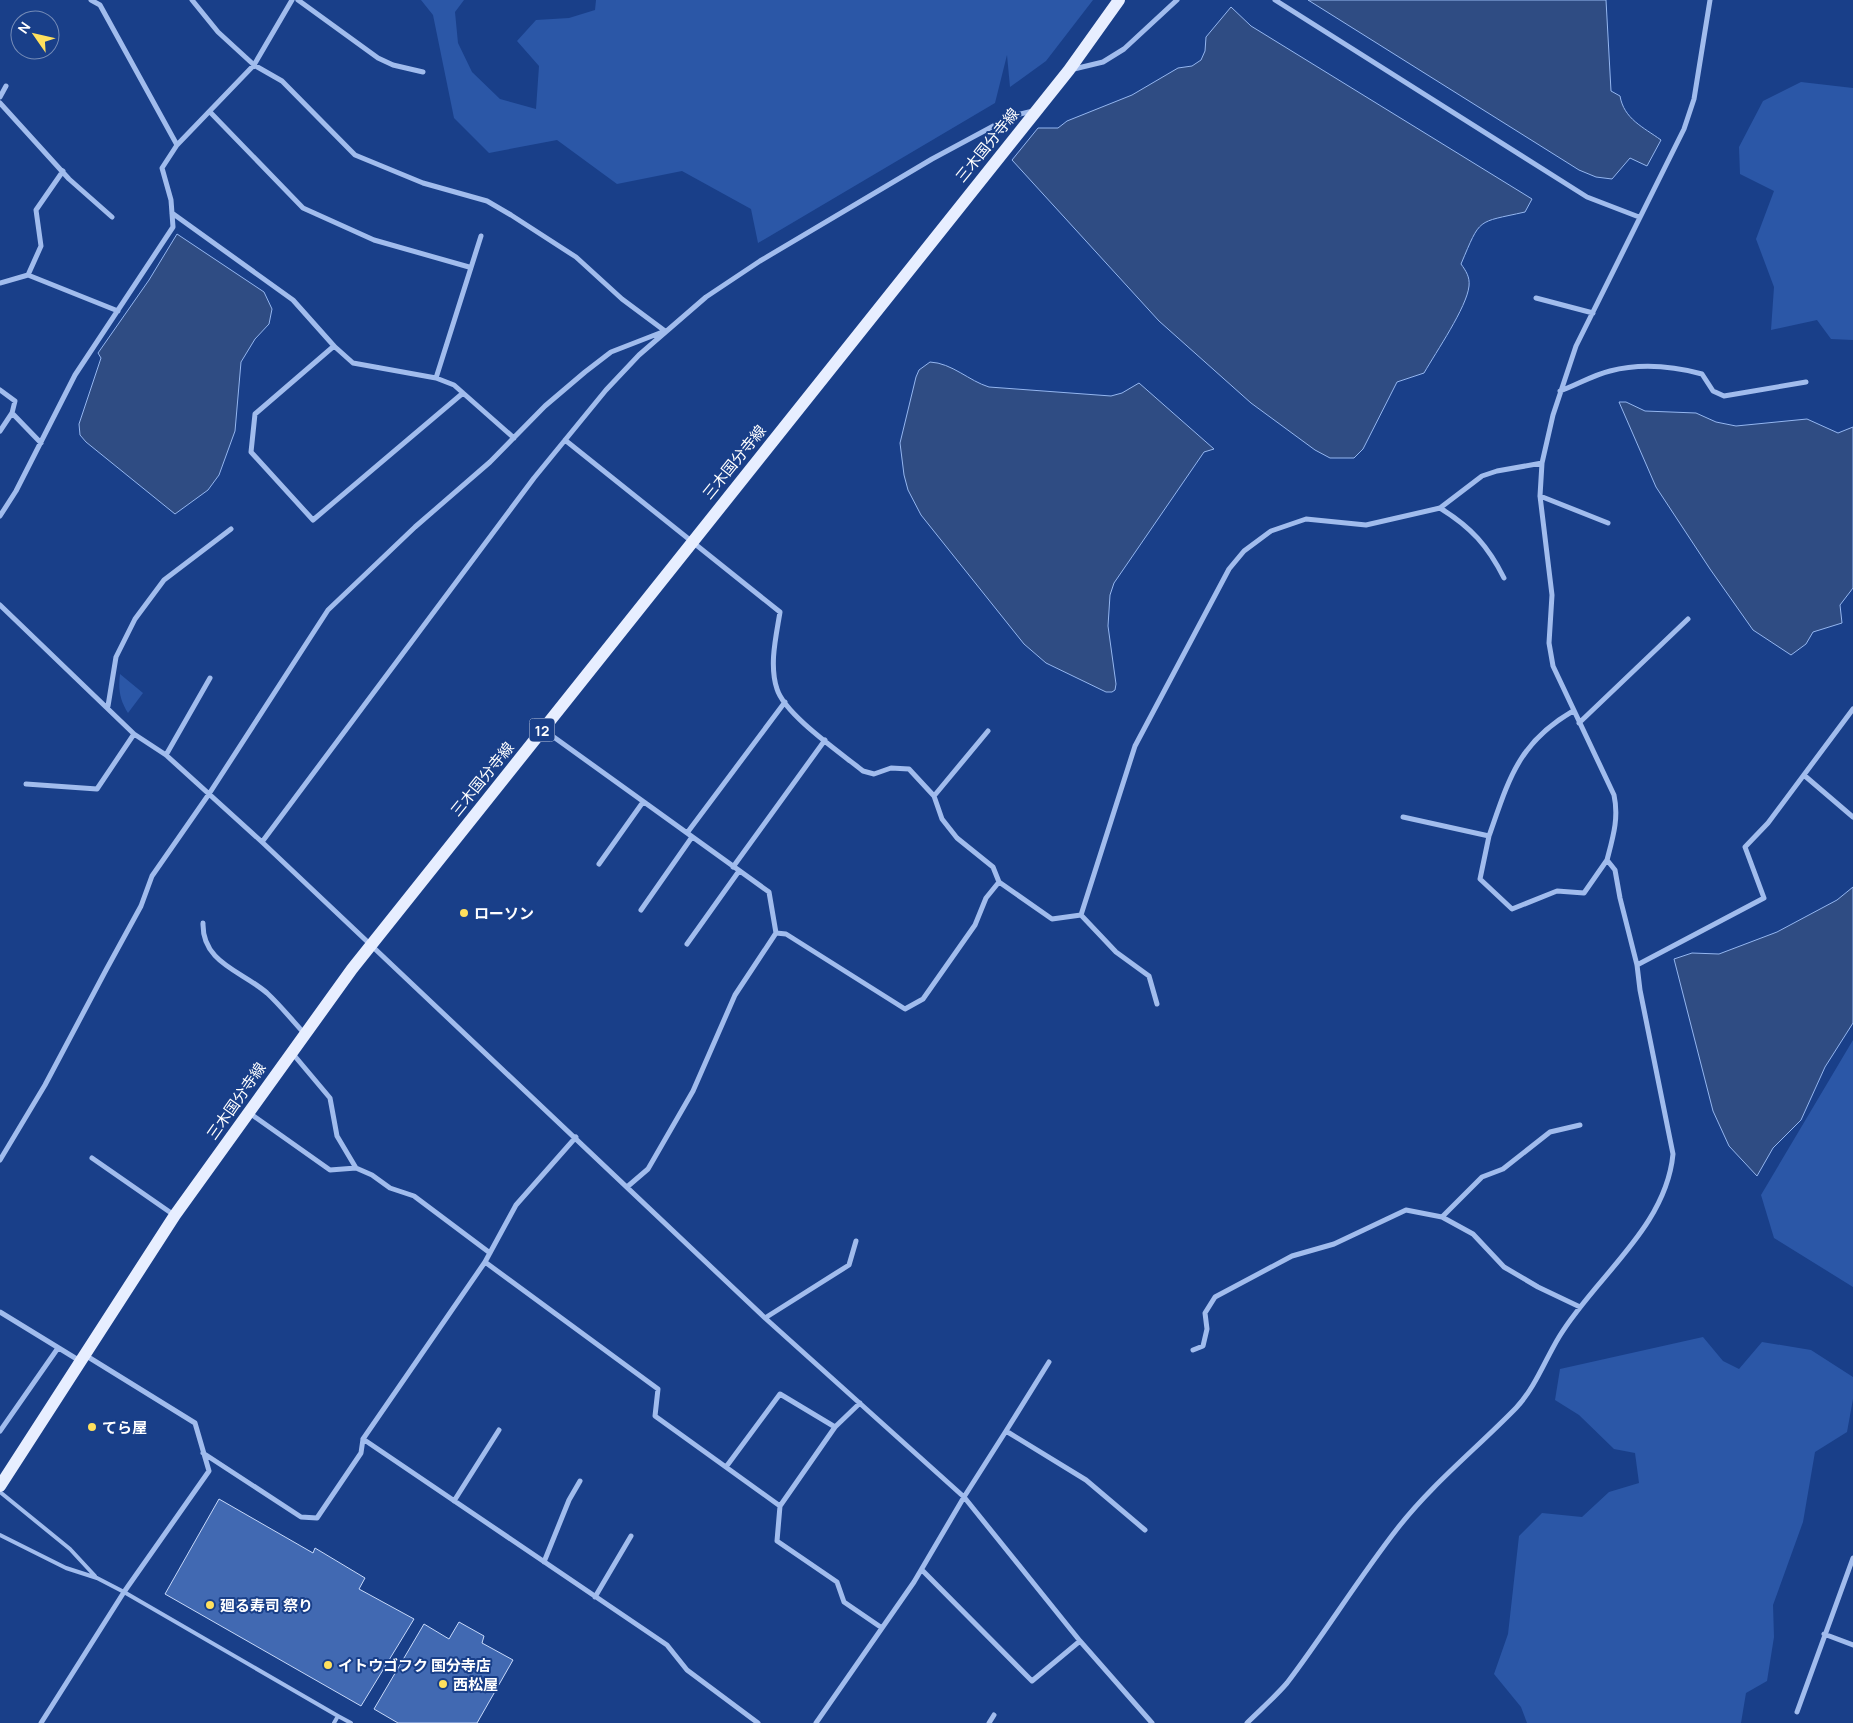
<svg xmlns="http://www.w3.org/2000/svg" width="1853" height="1723" viewBox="0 0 1853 1723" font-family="Manrope,'Noto Sans JP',sans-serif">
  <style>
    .green { fill: #2b57a7 }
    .water { fill: #2f4c83; stroke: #94b6f0 }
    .building { fill: #4169b2; stroke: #c7d9fa }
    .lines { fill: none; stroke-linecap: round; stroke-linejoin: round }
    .lane { stroke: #a1bced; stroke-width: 4 }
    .street { stroke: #a1bced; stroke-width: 5 }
    .primary { stroke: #e7eeff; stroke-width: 12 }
    .poi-dot { fill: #ffe05d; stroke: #193f89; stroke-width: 2 }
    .labels { text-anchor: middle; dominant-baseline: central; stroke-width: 4; stroke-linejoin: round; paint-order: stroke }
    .shield { fill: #193f89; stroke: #bac5dc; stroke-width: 1 }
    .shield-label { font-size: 14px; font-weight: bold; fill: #fff }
    .street-label { font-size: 15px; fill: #fff; stroke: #193f89 }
    .poi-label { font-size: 15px; font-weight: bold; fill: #fff; stroke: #193f89; text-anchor: start }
  </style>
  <rect width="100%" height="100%" fill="#193f89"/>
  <path class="green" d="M421 0H464L455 12 458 43 472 72 500 99 536 109 539 66 517 41 536 20 569 18 595 10 596 0H1093L1046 61 1010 87 1007 55 995 103 758 243 751 209 682 171 617 184 557 140 489 153 454 118 433 15Z
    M1801 82 1853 88V340L1831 339 1817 320 1771 330 1774 287 1756 239 1774 191 1740 174 1739 147 1763 101Z
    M120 674 143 693 128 713C120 700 118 690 120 674Z
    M1853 1040V1287L1774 1238 1761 1195Z
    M1703 1337 1723 1361 1739 1369 1762 1342 1811 1350 1853 1377V1399L1847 1432 1815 1452 1803 1522 1773 1605 1774 1637 1767 1681 1746 1693 1741 1723H1527L1521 1707 1494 1674 1508 1634 1519 1536 1542 1513 1582 1517 1609 1492 1639 1483 1635 1453 1614 1449 1579 1415 1555 1400 1560 1369Z"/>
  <path class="water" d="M1308 0H1606L1611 91 1620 96C1624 119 1643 127 1661 140L1647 166 1630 158 1612 179 1596 177 1579 170Z
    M1231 7 1251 26 1532 199 1525 212C1476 223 1481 217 1461 264 1466 271 1470 277 1469 286 1467 307 1436 352 1424 373L1397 382 1363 449 1354 458H1330L1315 450 1251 403 1159 321 1012 160 1038 128H1058L1067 121 1132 95 1178 68 1192 66 1201 60 1205 51 1206 37Z
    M177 234 264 292 272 309 269 324 255 339 241 362 235 431 219 475 208 490 175 514 86 442 80 435 79 424 101 358 98 353 149 280Z
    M930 362C952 363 969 381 989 387L1111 396 1122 393 1139 383 1214 449 1204 452 1114 583 1110 595 1108 626 1116 684 1115 690 1112 692H1106L1046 663 1024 644 921 515 908 490 904 475 900 443 916 377 919 370Z
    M1619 402H1626L1645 411 1696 413 1716 422 1736 426 1807 419 1838 433 1853 427V588L1840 605 1842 623 1813 632 1806 644 1791 655 1753 630 1710 569 1656 487Z
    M1853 887V1023L1825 1067 1801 1120 1773 1148 1757 1176 1729 1146 1713 1111 1674 959 1692 953 1719 954 1777 932 1837 900Z"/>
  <path class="building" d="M219 1499 313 1553 315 1548 365 1578 359 1589 414 1619 361 1706 165 1594Z
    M459 1622 484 1636 482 1643 513 1660 477 1723H398L374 1709 424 1624 449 1639Z"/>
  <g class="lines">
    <path class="lane" d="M0 1492 70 1549 95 1576
      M0 1535 66 1568 97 1578 124 1592 338 1716 334 1723
      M338 1716 351 1723"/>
    <path class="street" d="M91 0 100 5 177 145
      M298 0 378 58 393 65 423 72
      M1275 0 1587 197 1639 217
      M1074 69 1103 62 1124 49 1177 0
      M0 97 6 86
      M0 103 69 179 112 217
      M210 112 303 208 374 240 469 267
      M63 171 36 210 41 246 28 275 118 311
      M172 213 293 300 334 346 353 363 436 378 454 385 514 438
      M0 283 28 275
      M1536 298 1593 313
      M334 346 255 414 251 452 313 520 463 393
      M436 378 481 236
      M0 390 15 401 12 413
      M1560 391C1577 385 1593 375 1610 371 1641 363 1672 366 1702 374L1713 391 1724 396 1806 382
      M0 431 12 413 41 443
      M565 440 780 612C776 637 769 665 777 689 785 715 841 753 863 771L874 774 891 768 909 769 934 796 942 819 957 838 993 867 999 882 1052 919 1081 915 1135 746 1229 569 1244 551 1271 531 1306 519 1366 525 1440 508 1482 476 1497 471 1542 463
      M1540 496 1608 523
      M1440 508C1471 527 1488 546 1504 578
      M0 516 16 491 75 375 173 227 171 200 162 168 177 145 254 65 292 0
      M0 605 134 734 166 755 262 842 765 1318 964 1497 1080 1641 1152 1723
      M108 706 116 657 135 619 164 580 231 529
      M1579 723 1688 619
      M544 730 769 892 776 933
      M166 755 210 678
      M1805 776 1853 817
      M26 784 97 789 134 734
      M934 796 988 731
      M1403 817 1489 836C1509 779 1518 743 1573 711
      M687 833 785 702
      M1489 836 1480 879 1512 909 1557 891 1584 893 1607 860
      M262 842 534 478 606 390 639 355 706 297 760 261 932 159 1012 116 1033 111
      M599 864 643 802
      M733 867 825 740
      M641 910 692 837
      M1081 915 1116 952 1149 976 1157 1004
      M203 923C202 963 242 971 267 993 280 1005 292 1020 304 1033
      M687 944 739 871
      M1637 965 1764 898 1745 847 1768 823 1853 709
      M293 1054 330 1098 337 1136 356 1168
      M248 1112 330 1170 356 1168 372 1175 390 1188 414 1196 490 1253
      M1580 1125 1550 1132 1503 1169 1482 1177 1442 1217 1473 1234 1504 1267 1538 1287 1580 1307
      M92 1158 174 1215
      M0 1160 45 1085 106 970 141 906 152 876 209 794 328 610 415 527 490 462 545 406 585 372 611 352 665 331 622 299 576 257 511 215 487 201 423 183 355 155 282 81 254 65 218 32 192 0
      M627 1187 648 1169 693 1091 735 995 776 933 786 934 905 1009 923 999 975 925 986 898 999 882
      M485 1262 658 1389 655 1416 780 1506 835 1427 860 1403
      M0 1312 80 1361
      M765 1318 849 1265 856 1241
      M1193 1350 1203 1346 1207 1329 1205 1313 1215 1297 1292 1256 1334 1244 1406 1210 1442 1217
      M0 1431 58 1348
      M1006 1431 1049 1362
      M363 1439 667 1645 687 1670 758 1723
      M203 1453 301 1517 317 1518 361 1453 363 1439 485 1262 516 1205 576 1137
      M726 1467 780 1394 835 1427
      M454 1501 499 1430
      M780 1506 777 1541 837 1582 844 1602 882 1628
      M544 1562 569 1500 580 1481
      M922 1570 1032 1681 1080 1641
      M595 1597 631 1536
      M1824 1634 1853 1645
      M1797 1712 1853 1558
      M41 1723 124 1592 209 1471 195 1423 85 1355
      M816 1723 914 1582 964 1497 1006 1431 1086 1480 1145 1530
      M989 1723 994 1715
      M1247 1723C1260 1710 1275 1697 1287 1683 1325 1633 1358 1579 1397 1529 1432 1484 1476 1449 1516 1408 1535 1388 1545 1360 1559 1337 1595 1277 1666 1228 1673 1154L1640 990 1637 965 1620 898 1615 870 1607 860C1613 837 1619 818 1614 795L1553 666 1549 643 1552 595 1540 496 1542 463 1553 415 1576 346 1684 129 1694 99 1710 0"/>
    <path class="primary" d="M0 1486 175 1215 352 969 1069 70 1119 0"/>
  </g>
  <g class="poi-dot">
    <circle cx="464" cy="913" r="5"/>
    <circle cx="92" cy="1427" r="5"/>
    <circle cx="210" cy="1605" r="5"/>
    <circle cx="328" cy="1665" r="5"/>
    <circle cx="443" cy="1684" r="5"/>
  </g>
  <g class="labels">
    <rect class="shield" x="529.5" y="718.5" width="25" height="23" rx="4"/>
    <g class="shield-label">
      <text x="542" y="730">12</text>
    </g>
    <g class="street-label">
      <text transform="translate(987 145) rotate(-51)">三木国分寺線</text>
      <text transform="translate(734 462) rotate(-51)">三木国分寺線</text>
      <text transform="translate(482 779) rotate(-51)">三木国分寺線</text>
      <text transform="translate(236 1101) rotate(-55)">三木国分寺線</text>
    </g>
    <g class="poi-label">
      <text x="474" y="913">ローソン</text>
      <text x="102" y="1427">てら屋</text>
      <text x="220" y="1605">廻る寿司 祭り</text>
      <text x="338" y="1665">イトウゴフク 国分寺店</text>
      <text x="453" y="1684">西松屋</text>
    </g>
  </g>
  <g transform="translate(35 35) rotate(304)"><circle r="24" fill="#193f89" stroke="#758cb8"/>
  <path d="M0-4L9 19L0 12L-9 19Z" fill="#ffe05d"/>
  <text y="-8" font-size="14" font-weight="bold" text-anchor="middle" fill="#ffffff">N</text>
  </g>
</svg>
